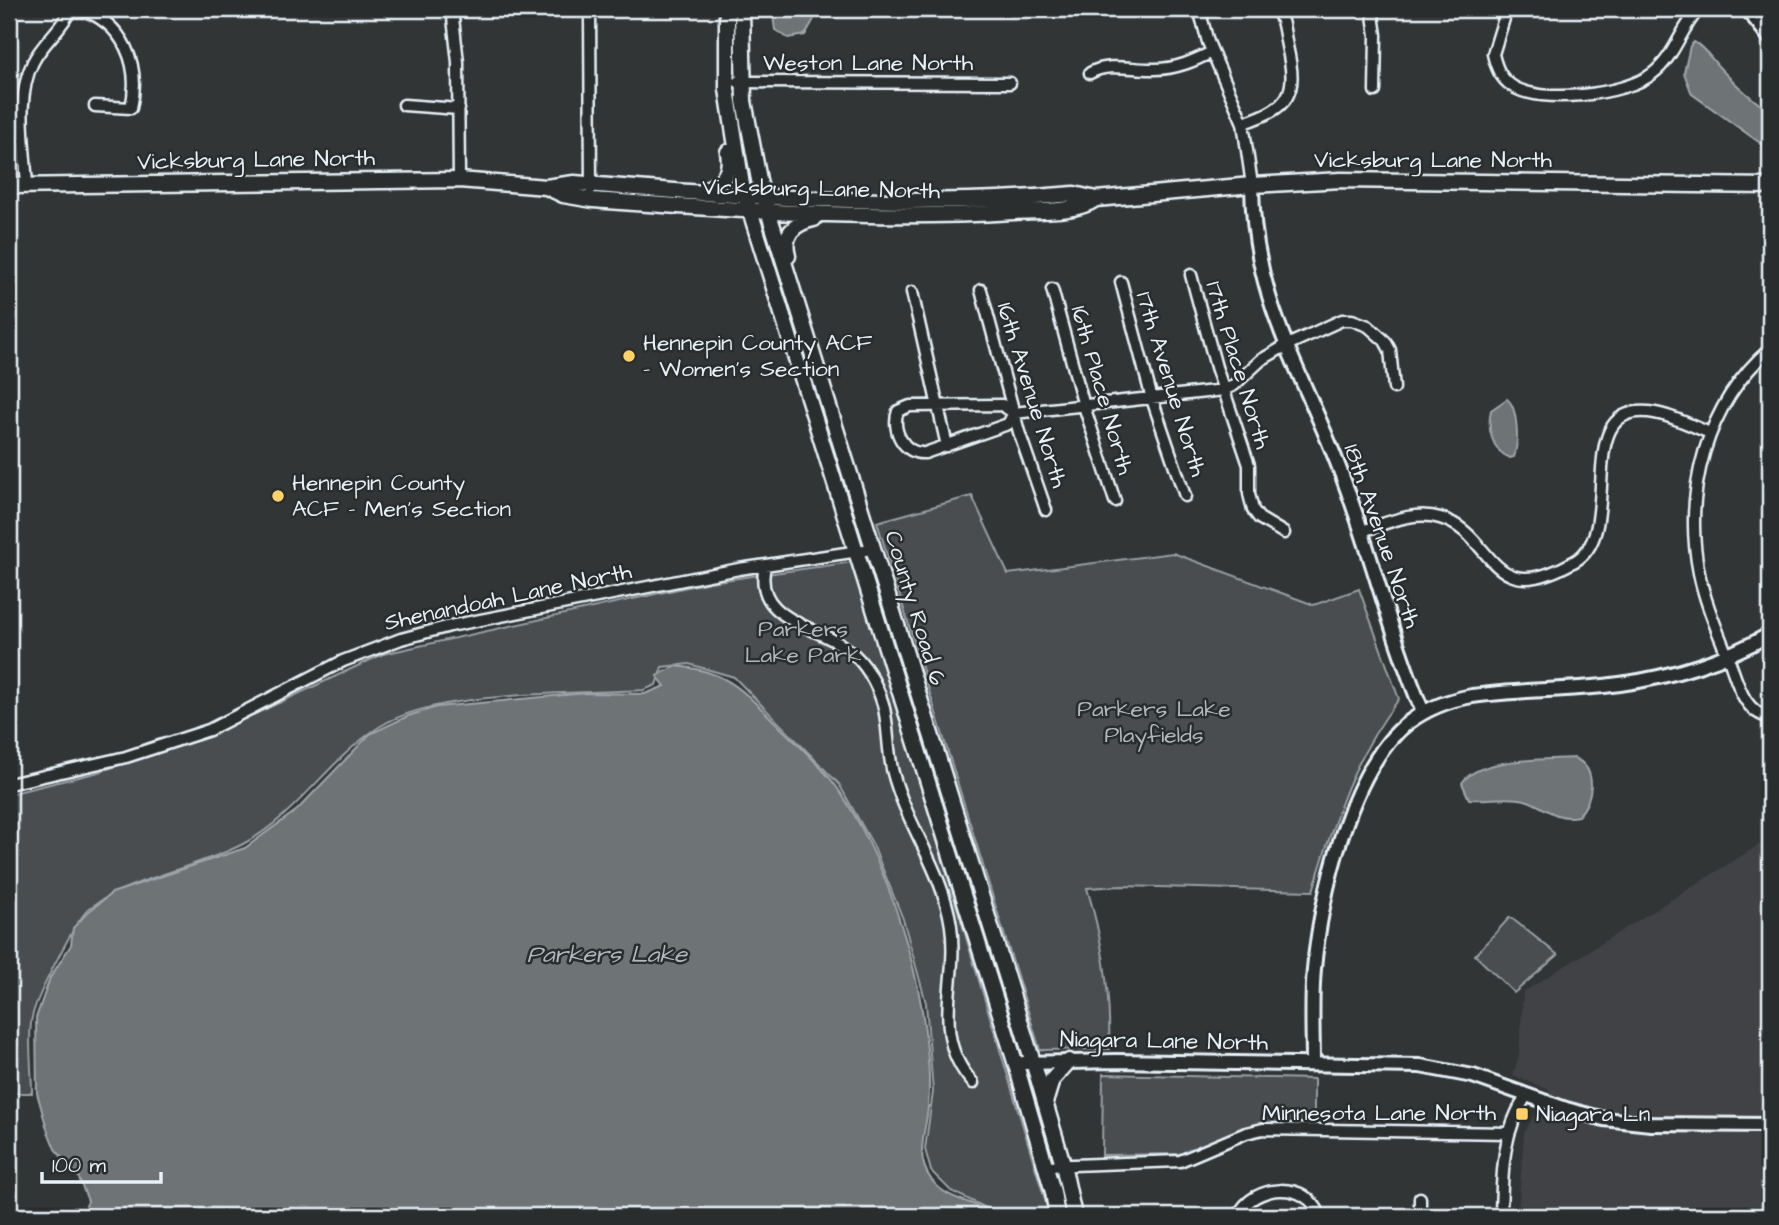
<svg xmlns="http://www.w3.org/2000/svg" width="1779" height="1225" viewBox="0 0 1779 1225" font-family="'Architects Daughter',sans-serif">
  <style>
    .built { fill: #3f4244 }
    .green { fill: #494d4f; stroke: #989fa4; stroke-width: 2 }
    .water { fill: #6e7376; stroke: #9fa5aa; stroke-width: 2 }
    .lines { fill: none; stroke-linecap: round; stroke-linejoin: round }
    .minor-casing { stroke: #e8f1f8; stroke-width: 15 }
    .tertiary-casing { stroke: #e8f1f8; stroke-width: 18 }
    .secondary-casing { stroke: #e8f1f8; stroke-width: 19 }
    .minor { stroke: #2a2d2e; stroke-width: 10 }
    .tertiary { stroke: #2a2d2e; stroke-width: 12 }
    .secondary { stroke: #2a2d2e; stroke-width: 14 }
    .poi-dot { fill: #ffd166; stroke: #2a2d2e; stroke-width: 2.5 }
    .labels { text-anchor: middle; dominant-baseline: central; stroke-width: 5; stroke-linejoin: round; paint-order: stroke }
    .street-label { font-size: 23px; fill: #e8f1f8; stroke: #2a2d2e }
    .poi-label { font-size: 23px; fill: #e8f1f8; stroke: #2a2d2e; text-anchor: start }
    .park-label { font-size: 23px; fill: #b0b8bd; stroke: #2a2d2e }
    .water-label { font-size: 24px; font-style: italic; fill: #b1b8be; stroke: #2a2d2e }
  </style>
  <rect width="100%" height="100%" fill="#323536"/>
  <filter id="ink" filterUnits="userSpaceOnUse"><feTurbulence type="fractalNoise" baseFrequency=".0143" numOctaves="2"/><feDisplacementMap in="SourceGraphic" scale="14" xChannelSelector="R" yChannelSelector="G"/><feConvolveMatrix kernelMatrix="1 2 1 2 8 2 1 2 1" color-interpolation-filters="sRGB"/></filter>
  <g filter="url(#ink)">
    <path class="built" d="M1770 838V1216H1518L1524 1133 1549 1090 1513 1075 1519 1055 1523 992Z"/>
    <path class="green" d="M972 496 1008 574 1173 553 1314 605 1359 589 1399 699C1351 761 1335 818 1313 891L1122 886 1087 888C1103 941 1111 993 1109 1049L1040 1050 877 522Z
      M853 562 1050 1216H1003L951 1191 931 1171 925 1149 933 1092 926 1003 903 919 873 845 839 784 734 677 689 664 662 667 656 685 644 690C574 694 436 690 379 727 328 760 297 816 243 844 194 869 137 876 91 907 77 916 38 995 33 1013 27 1033 32 1071 32 1093H9V794L95 773 202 739 383 654 710 582Z
      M1510 917 1558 955 1514 993 1475 955Z
      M1103 1074 1314 1079V1123L1258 1124 1181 1154 1102 1155Z"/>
    <path class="water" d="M772 9H829L818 12 805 35 788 38 775 30Z
      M1694 42C1705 48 1710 57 1718 66 1734 83 1750 99 1770 111V150L1692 94 1684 73 1690 46Z
      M1507 399C1518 407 1519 443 1514 457L1510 458C1491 450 1487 428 1491 410Z
      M675 666C728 671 741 689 777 724 797 744 819 763 836 786 884 854 920 967 927 1049 929 1068 930 1088 928 1107 926 1132 914 1156 931 1179 947 1202 977 1201 999 1216H82L88 1201 78 1176 55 1149 47 1129 37 1093 36 1018 50 978 71 945 73 928 88 912 112 893 245 848 297 810 370 734 408 716 437 707 586 693 645 694 665 686 657 676Z
      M1574 758C1598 768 1594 800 1578 816 1555 821 1545 806 1525 800 1506 795 1488 801 1469 799L1462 783C1478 757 1546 760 1574 758Z"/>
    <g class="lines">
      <g class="minor-casing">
        <path id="minor" d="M80 9C124 23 141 65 131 108L95 106
          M434 9H437
          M452 9 458 62 459 180
          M590 9 591 189
          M1199 9 1208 42 1243 123 1252 185
          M1372 9 1376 35 1375 91
          M1507 9 1493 54C1496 67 1500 78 1512 86 1540 105 1625 95 1652 74 1675 57 1680 29 1699 9
          M1090 73C1109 62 1133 70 1155 69 1176 69 1194 61 1212 52
          M738 82 1010 83
          M404 105 459 109
          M1243 123C1291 107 1298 94 1287 46 1284 32 1284 20 1276 9
          M27 186C25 146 15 98 33 62 43 42 62 29 71 9
          M1191 275 1216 367 1249 465V494L1253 510 1259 518 1284 533
          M1121 282 1152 399 1185 496
          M1052 289 1084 406 1115 501
          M981 290 1019 432 1046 510
          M912 292 947 446
          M1770 349C1706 404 1683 492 1699 573 1705 603 1718 632 1729 660 1737 681 1744 714 1770 717
          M1002 405 1014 413 1008 424 925 453C904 455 891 430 898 411L910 406Z
          M1014 413 1224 390 1234 385 1261 360 1285 346 1342 320H1352L1368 326 1385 341 1390 350 1394 388
          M1362 531C1387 523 1414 510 1440 518 1496 534 1487 612 1575 561 1628 531 1567 398 1655 413 1673 416 1692 426 1710 433
          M765 566C752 621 819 625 850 651 866 664 877 685 883 704 889 727 887 750 893 773 907 826 943 871 951 926 959 984 929 1034 973 1083
          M9 784 126 757 209 730 343 661 401 639 450 626 739 569 872 549
          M1046 1166 1180 1161 1246 1133 1263 1129 1509 1133
          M1238 1216C1253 1183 1308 1180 1320 1216
          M1420 1216V1198
          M1501 1216C1502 1174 1502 1131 1527 1095"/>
      </g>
      <g class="tertiary-casing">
        <path id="tertiary" d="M1747 9 1770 38
          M1252 185C1253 306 1305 373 1344 481 1373 558 1391 637 1423 712
          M1023 1063 1116 1061 1420 1066 1473 1076 1566 1109 1604 1119 1651 1124 1770 1125
          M1313 1064C1313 1032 1311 1000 1314 969 1320 899 1350 766 1409 722 1428 708 1449 700 1472 696 1521 689 1571 691 1620 684 1671 677 1726 660 1770 634"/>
      </g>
      <g class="secondary-casing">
        <path id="secondary" d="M727 9V89L742 185 1016 1065 1053 1192 1057 1216
          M742 9 744 101 760 185 1037 1075 1063 1164 1074 1216
          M9 186 459 180 546 187 574 183C739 197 908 209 1074 194L1096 199 1252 185 1341 180 1770 186
          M546 187 563 195 593 200C733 210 872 221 1013 212 1038 210 1074 214 1096 199
          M703 191C722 182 732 175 728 152
          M788 256C782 235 794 223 814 219
          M1045 1103 1052 1080 1069 1061"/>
      </g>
      <use href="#minor" class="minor"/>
      <use href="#tertiary" class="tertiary"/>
      <use href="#secondary" class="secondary"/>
    </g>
  </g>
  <g class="poi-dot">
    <circle cx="629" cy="356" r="7"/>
    <circle cx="278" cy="496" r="7"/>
    <rect x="1515" y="1107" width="14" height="14" rx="3.5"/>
  </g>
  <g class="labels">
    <g class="street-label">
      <text x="868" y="63">Weston Lane North</text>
      <text transform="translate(256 160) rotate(-1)">Vicksburg Lane North</text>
      <text x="1433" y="160">Vicksburg Lane North</text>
      <text transform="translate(821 189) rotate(1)">Vicksburg Lane North</text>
      <text transform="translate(1238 365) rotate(73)">17th Place North</text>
      <text transform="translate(1171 384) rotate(73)">17th Avenue North</text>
      <text transform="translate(1102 390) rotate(74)">16th Place North</text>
      <text transform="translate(1032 395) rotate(73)">16th Avenue North</text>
      <text transform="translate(1382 536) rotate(71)">18th Avenue North</text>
      <text transform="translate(508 597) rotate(-12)">Shenandoah Lane North</text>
      <text transform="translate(915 608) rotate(73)">County Road 6</text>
      <text transform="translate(1164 1041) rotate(1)">Niagara Lane North</text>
      <text x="1379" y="1113">Minnesota Lane North</text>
    </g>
    <g class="poi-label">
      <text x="643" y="343">Hennepin County ACF<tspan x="643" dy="26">- Women's Section</tspan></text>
      <text x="292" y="483">Hennepin County<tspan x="292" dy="26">ACF - Men's Section</tspan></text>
      <text x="1536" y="1114">Niagara Ln</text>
    </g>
    <g class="park-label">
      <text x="803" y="629">Parkers<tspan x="803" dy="26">Lake Park</tspan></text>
      <text x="1154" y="709">Parkers Lake<tspan x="1154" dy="26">Playfields</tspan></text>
    </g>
    <g class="water-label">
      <text x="607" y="955">Parkers Lake</text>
    </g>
  </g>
  <rect width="1779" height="1225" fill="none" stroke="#2a2d2e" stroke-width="35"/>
  <rect x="18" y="18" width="1744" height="1190" fill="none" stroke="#e8f1f8" stroke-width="2.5" filter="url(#ink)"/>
  <path d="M42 1172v10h119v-10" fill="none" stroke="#e8f1f8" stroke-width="3.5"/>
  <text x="52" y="1172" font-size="21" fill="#e8f1f8" stroke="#2a2d2e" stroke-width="5" paint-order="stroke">100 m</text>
</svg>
